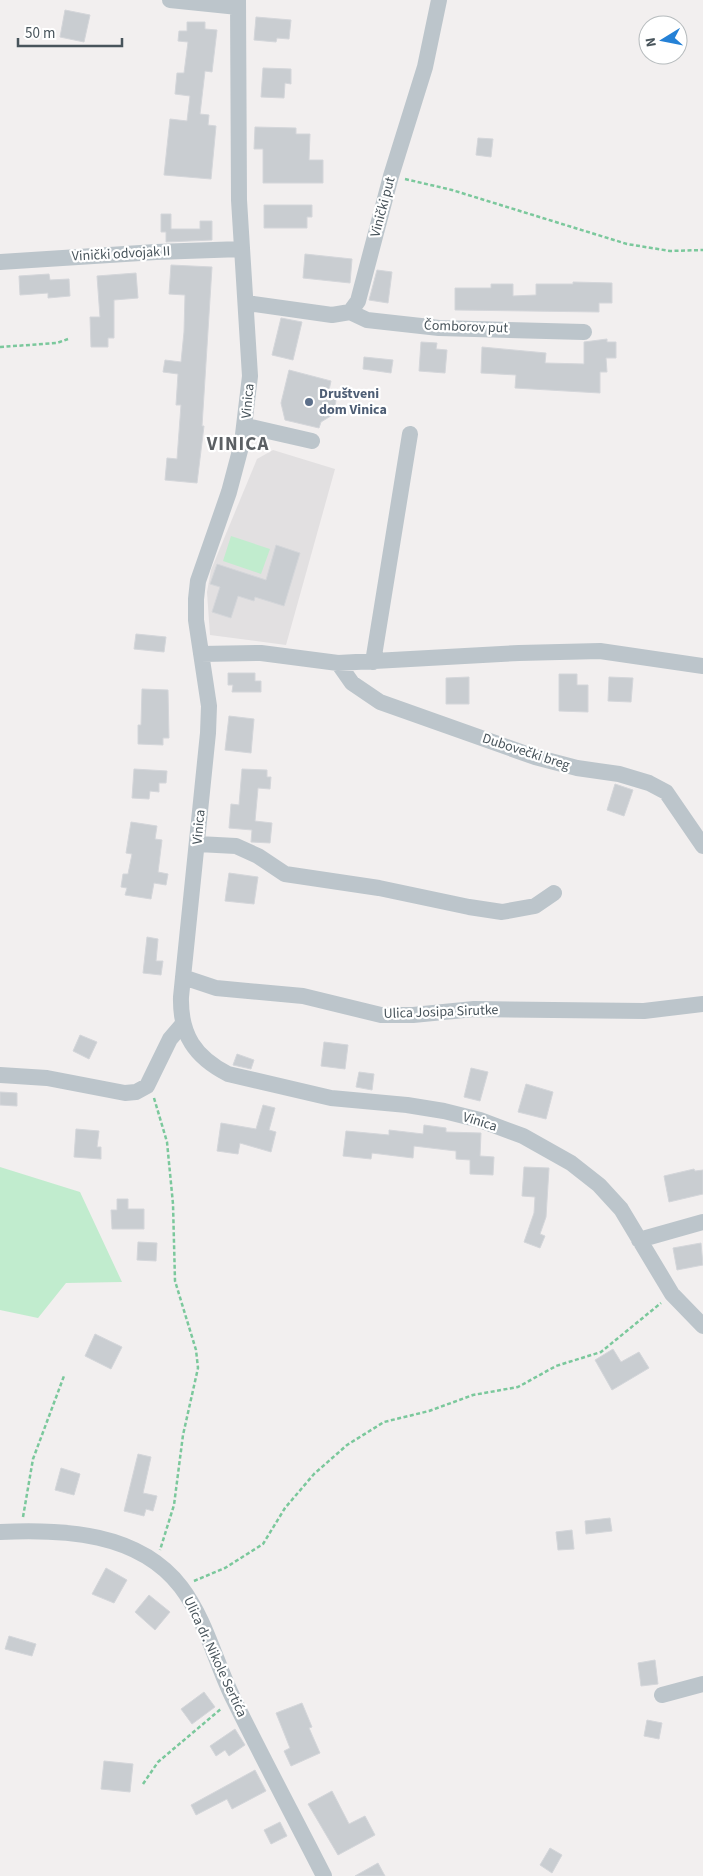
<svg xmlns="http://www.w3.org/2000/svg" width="703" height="1876" viewBox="0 0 703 1876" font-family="'Source Sans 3',sans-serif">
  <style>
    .education { fill: #e2e0e1 }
    .green { fill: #c1ecce }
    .building { fill: #c9cdd1; stroke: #d4d6da }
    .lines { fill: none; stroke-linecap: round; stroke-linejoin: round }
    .path { stroke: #7bc89c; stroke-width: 2.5; stroke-dasharray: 4 2.5; stroke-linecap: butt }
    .minor { stroke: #bcc5cb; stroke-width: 16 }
    .service-dot { fill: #5c6f8a; stroke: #fff; stroke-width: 2 }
    .labels { text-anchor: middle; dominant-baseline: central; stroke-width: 4.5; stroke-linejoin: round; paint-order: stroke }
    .street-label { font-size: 14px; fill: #48545b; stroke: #fff }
    .service-label { font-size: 14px; font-weight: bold; fill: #4e5e75; stroke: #fff; text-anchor: start }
    .district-label { font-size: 19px; font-weight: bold; letter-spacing: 1px; fill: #5c6064; stroke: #fff }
  </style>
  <rect width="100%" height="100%" fill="#f2efef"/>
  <path class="education" d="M273 450 335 469 286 645 210 635 207 592 211 570 257 459Z"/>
  <path class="green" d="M231 536 270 549 261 574 223 561Z
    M0 1167 80 1192 122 1282 66 1283 38 1318 0 1310Z"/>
  <path class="building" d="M65 10 90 15 84 42 60 37Z
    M256 17 291 20 289 39 277 38 276 42 254 40Z
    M187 22H205V29L217 30 212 72 205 71 200 114 209 115 208 125 216 126 211 179 164 175 170 119 187 121 190 96 175 94 177 73H184L188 42 178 41 179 31H187Z
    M263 68 291 69V84L285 83 284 98 261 97Z
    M255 127 296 128V134H310L309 160H323V183H263V149H254Z
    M478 138 493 139 491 157 476 155Z
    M264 205H312V217H307V228H264Z
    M161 214H171V229H200V221H212V240L166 242V232H161Z
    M305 254 352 259 350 283 303 278Z
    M171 265 212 267 202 426H204L197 483 165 480 167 458 177 459 181 405H176L178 374 163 372 165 360 181 362 184 332 185 295 169 294Z
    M377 270 392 272 388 303 369 300Z
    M136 273 138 298 114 300V338H108V347H91L90 317H100L97 276Z
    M49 274 50 280 69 279 70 296 48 298V293L20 295 19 276Z
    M573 282 612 283V303H599V312L455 310V288H491V284H513V296L536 295V284H573Z
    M281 318 302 322 293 360 272 355Z
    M607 339V342H616V358H606L607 372H600V393L515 388 516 375 481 373 482 347 546 353 545 363 584 364V342Z
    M421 342 437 343 436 349 447 350 445 373 419 371Z
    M364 357 393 360 391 373 363 369Z
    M289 370 331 381 329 390 336 400 334 414 321 422 319 428 285 420 281 403Z
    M276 545 300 553 284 606 255 597 254 601 238 596 231 618 212 612 220 587 210 584 217 564 266 580Z
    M136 634 166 637 164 652 134 649Z
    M228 673H255V681H261V692H232L233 685H228Z
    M559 674H577V685H588V712L559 711Z
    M469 677V704H446V678Z
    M609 677 633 678 631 702 608 701Z
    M142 689 168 690 169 738H163V745L138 744V725H141Z
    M229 716 254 719 251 753 225 750Z
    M134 769 167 771 166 783H159V792L150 791 149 799 132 798Z
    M242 769 267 770V777H271L270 789 258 788 255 821 272 823 270 843 251 842 252 830 229 828 231 804 239 805Z
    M615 784 633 790 624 816 607 810Z
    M131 822 157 826 155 839 162 840 158 872 168 874 166 885 154 883 151 899 125 895 127 888 121 887 123 874H128L132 854 126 853Z
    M229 873 258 877 254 904 225 901Z
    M147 937 158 939 156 961H163L161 975 143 973Z
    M80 1035 97 1042 89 1059 73 1051Z
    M324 1042 348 1045 345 1069 321 1066Z
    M237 1054 254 1060 251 1069 233 1065Z
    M471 1068 488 1072 480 1101 464 1097Z
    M359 1072 374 1074 372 1090 356 1087Z
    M526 1084 553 1092 546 1119 518 1112Z
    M0 1092 17 1093V1106L0 1105Z
    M263 1105 275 1108 269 1130 276 1132 271 1152 240 1143 238 1154 217 1151 221 1123 256 1129Z
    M424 1125 446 1128V1132L481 1133 480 1156 494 1157 493 1175 470 1174V1160L456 1159V1151L414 1146 413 1158 372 1153 371 1159 343 1156 346 1131 389 1135V1130L423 1134Z
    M76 1129 99 1131 97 1147H101V1159L74 1157Z
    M524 1167 549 1168 546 1217 540 1234 545 1236 540 1248 524 1242 534 1213 535 1197 522 1196Z
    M694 1169 695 1171 703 1170V1194L669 1202 664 1176Z
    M117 1199H128V1209H144V1229H112L111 1210H117Z
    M138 1242 157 1243 156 1261 137 1260Z
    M701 1243 703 1265 677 1270 673 1248Z
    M95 1334 122 1347 111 1369 85 1356Z
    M613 1349 621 1362 639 1352 649 1368 612 1390 595 1360Z
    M138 1454 151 1457 143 1493 157 1496 153 1511 146 1509 144 1516 124 1511Z
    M61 1468 80 1474 74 1495 55 1490Z
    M610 1518 612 1531 586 1534 585 1521Z
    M572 1530 574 1549 558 1550 556 1532Z
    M106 1568 127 1580 114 1603 92 1594Z
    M149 1595 170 1612 155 1630 135 1612Z
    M9 1636 36 1644 32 1656 5 1649Z
    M655 1660 658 1684 641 1686 638 1663Z
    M204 1692 215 1707 192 1724 181 1709Z
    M302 1703 312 1727 309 1728 320 1753 291 1766 284 1751 290 1748 276 1713Z
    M647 1720 662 1723 659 1739 644 1736Z
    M235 1729 245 1745 229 1756 225 1750 216 1756 210 1746Z
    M104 1761 133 1764 130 1792 101 1789Z
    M255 1770 266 1791 232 1809 227 1799 196 1815 191 1805Z
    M332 1791 349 1824 365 1816 375 1835 338 1855 308 1804Z
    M280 1822 287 1836 271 1844 264 1830Z
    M550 1848 562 1855 552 1873 540 1865Z
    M378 1863 385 1876H355Z"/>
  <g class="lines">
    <path class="path" d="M405 179 452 190 627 244 670 251 703 250
      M0 347 57 343 68 339
      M154 1098 167 1142 173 1204 175 1281 196 1350 198 1368 183 1435 174 1505 160 1550
      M23 1517 33 1459 64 1376
      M194 1581 225 1568 263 1544 285 1508 314 1474 347 1445 384 1422 429 1411 473 1395 518 1387 556 1366 601 1352 661 1303
      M143 1784 158 1762 222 1708"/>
    <path class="minor" d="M170 0 238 7
      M238 0 239 200 250 376 242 443 229 492 198 581 196 599V620L209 706 208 733 181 997C180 1035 195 1057 228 1074L331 1098 407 1105 444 1111 480 1120 523 1136 571 1163 599 1185 621 1209 672 1294 703 1326
      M0 262 156 252 242 249
      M247 303 332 315 350 312 358 301 391 176 425 67 439 0
      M350 312 367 320 439 328 584 332
      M246 426 312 441
      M201 654 261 653 338 663 519 653 600 651 703 666
      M373 662 410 434
      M338 663 352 683 380 702 535 757 577 768 619 774 649 783 666 792 703 846
      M198 844 236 846 258 856 285 874 379 888 469 907 502 912 535 906 554 893
      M183 977 216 988 303 996 381 1015H413L474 1009 644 1011 703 1004
      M0 1075 47 1078 125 1093 136 1092 147 1086 170 1039 182 1025
      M639 1240 703 1222
      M0 1532C63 1529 139 1532 181 1587 206 1620 216 1664 234 1700 263 1759 294 1817 324 1876
      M662 1695 703 1684"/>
  </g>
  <circle class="service-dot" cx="309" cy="402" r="5"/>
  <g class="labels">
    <g class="street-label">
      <text transform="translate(383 207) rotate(-75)">Vinički put</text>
      <text transform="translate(121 254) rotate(-3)">Vinički odvojak II</text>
      <text transform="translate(466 327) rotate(2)">Čomborov put</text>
      <text transform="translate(248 401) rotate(-85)">Vinica</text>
      <text transform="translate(526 752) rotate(18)">Dubovečki breg</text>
      <text transform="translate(199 827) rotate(-85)">Vinica</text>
      <text transform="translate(441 1012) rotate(-2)">Ulica Josipa Sirutke</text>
      <text transform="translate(480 1122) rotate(17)">Vinica</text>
      <text transform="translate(215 1657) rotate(65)">Ulica dr. Nikole Sertića</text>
    </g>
    <g class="service-label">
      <text x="319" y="394">Društveni<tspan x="319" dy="16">dom Vinica</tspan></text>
    </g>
    <g class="district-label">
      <text x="238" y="444">VINICA</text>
    </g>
  </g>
  <g transform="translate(663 40) rotate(260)"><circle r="24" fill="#ffffff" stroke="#b6bbbd"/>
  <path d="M0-4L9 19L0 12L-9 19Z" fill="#2581d6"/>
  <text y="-8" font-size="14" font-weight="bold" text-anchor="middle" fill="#48545b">N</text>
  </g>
  <path d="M18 38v8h104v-8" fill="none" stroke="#48545b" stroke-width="2.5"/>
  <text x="25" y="38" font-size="15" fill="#48545b" stroke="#ffffff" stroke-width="4" paint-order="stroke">50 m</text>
</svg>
